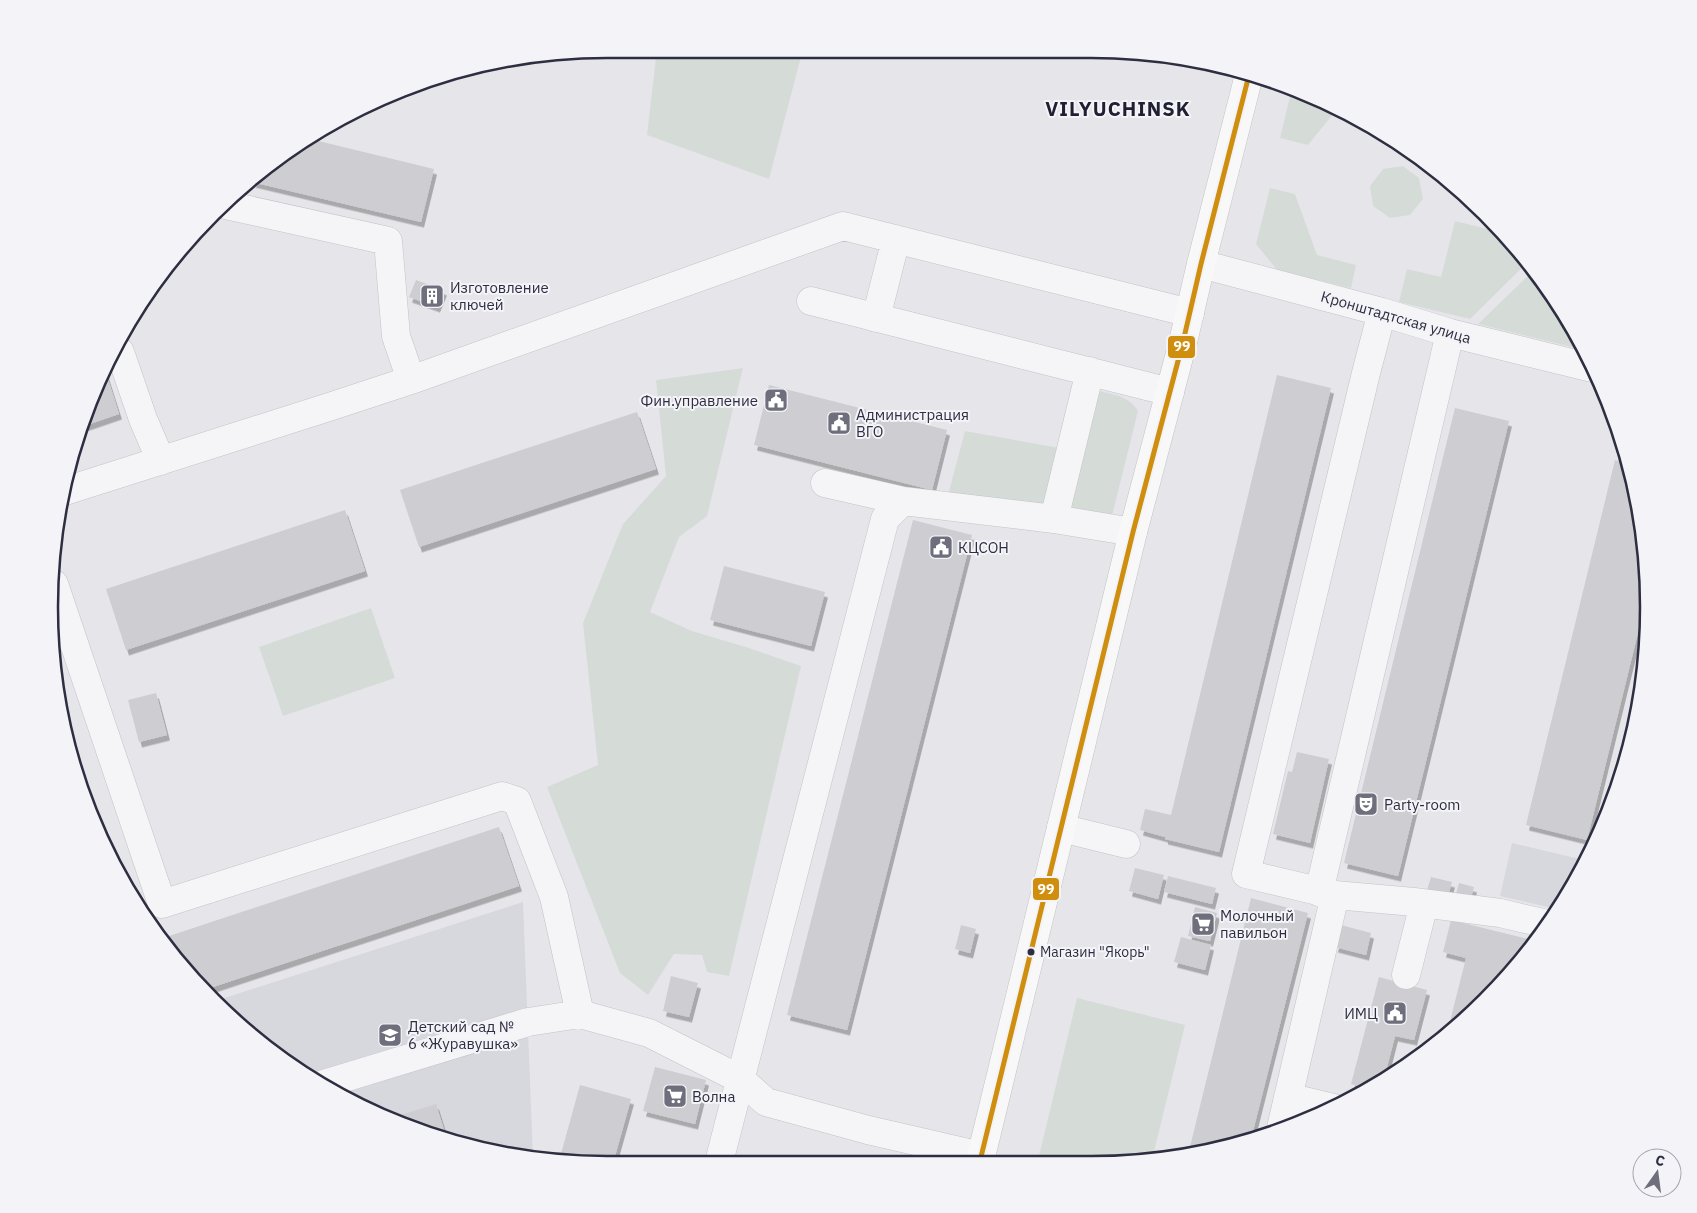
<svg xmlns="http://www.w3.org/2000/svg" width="1697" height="1213" viewBox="0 0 1697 1213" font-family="'IBM Plex Sans',sans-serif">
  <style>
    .built { fill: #d7d7de }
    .green { fill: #d5dcd8 }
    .building { fill: #cdcdd2; filter: url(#shadow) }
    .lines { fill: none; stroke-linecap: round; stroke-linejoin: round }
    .minor-casing { stroke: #c3c3c7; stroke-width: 29 }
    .major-casing { stroke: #c3c3c7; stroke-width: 29 }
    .minor { stroke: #f5f5f7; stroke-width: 28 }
    .major { stroke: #f8f8f8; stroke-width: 28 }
    .bus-1-casing { stroke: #f4f4f8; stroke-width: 9 }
    .bus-1 { stroke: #cf8e0d; stroke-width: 5 }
    .bus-dot { fill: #2e2e42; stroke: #f4f4f8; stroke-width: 2 }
    .labels { text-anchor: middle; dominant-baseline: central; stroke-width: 4; stroke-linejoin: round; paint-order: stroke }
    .bus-label { font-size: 14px; fill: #2e2e42; stroke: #f4f4f8; text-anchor: start }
    .poi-label { font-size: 15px; fill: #2e2e42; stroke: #f4f4f8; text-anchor: start }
    .street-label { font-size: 15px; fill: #2e2e42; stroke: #f4f4f8 }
    .district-label { font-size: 20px; font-weight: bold; letter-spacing: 1px; fill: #212033; stroke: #f4f4f8 }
    .rim { fill: none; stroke: #2e2e42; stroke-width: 2.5 }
    .line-badge { stroke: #f4f4f8; stroke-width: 2 }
    .badge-label { font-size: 14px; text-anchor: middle; font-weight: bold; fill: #fff }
  </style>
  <defs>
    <filter id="shadow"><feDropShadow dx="3" dy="5.5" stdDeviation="0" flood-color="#0004"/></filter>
  </defs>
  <rect width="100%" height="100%" fill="#e6e6ea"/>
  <path class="built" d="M1512 843 1584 860 1582 868 1556 909 1500 896Z
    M523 902 533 1157 462 1145 360 1107 267 1049 215 1001Z"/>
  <path class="green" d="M657 49H803L769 179 647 135Z
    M1292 88 1304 91 1338 108 1308 145 1280 138Z
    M1403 166 1419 178 1423 199 1410 215 1390 218 1373 206 1370 186 1383 169Z
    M1270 188 1295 194 1317 255 1356 265 1351 288 1277 270 1256 244Z
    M1455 221 1504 233 1527 263 1470 319 1399 302 1407 269 1441 277Z
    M1533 271 1574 328 1584 350 1478 324Z
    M743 368 707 516 679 537 650 612 692 631 749 648 801 666 729 976 707 972 702 955 674 954 648 995 620 973 547 787 598 765 583 623 623 524 666 476 656 380Z
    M1100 391C1115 395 1129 396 1138 411L1112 516 1070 511Z
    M965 431 1065 449 1051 504 947 499Z
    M371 608 395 678 283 716 259 647Z
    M1077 998 1185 1025 1152 1160H1038Z"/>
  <path class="building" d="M306 138 434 169 421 222 252 182 297 143Z
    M416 280 444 290 437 307 409 297Z
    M104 367 119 414 81 427 89 405Z
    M1277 375 1331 388 1219 852 1165 839V837L1140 830 1145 809 1171 815Z
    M769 385 947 430 932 490 754 445Z
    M1455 408 1509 421 1398 876 1344 863Z
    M637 412 656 469 419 547 400 490Z
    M1615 460 1627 463 1644 534 1646 600 1587 840 1526 825Z
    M345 510 365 571 126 650 106 589Z
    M913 520 972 535 847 1030 787 1015Z
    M724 566 825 592 811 646 710 620Z
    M156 693 167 735 139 742 128 700Z
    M1297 752 1329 759 1310 843 1273 834 1288 771 1292 772Z
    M499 827 519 886 204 990 187 974 160 939Z
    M1135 868 1164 875 1158 899 1129 891Z
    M1168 876 1216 888 1212 904 1164 892Z
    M1431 877 1452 882 1448 896 1427 890Z
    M1459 883 1474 887 1470 901 1455 897Z
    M1251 898 1308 913 1251 1139 1235 1145 1188 1155Z
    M1195 907 1217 913 1210 941 1188 936Z
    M1451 920 1536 941 1458 1026 1447 1033 1466 958 1443 952Z
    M961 925 976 929 970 953 955 949Z
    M1341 925 1371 933 1366 955 1335 947Z
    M1181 937 1211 945 1205 970 1174 962Z
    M671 976 698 983 689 1017 663 1011Z
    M1379 977 1427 990 1414 1040 1395 1036 1385 1075 1365 1088 1351 1084Z
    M655 1067 706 1080 695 1124 643 1111Z
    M580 1085 631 1099 613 1163H570L559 1161Z
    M436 1104 447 1139 391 1118Z"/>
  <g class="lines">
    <g class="minor-casing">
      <path id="minor" d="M226 205 388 241 396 336 411 380
        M1201 264 1382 312 1450 333 1592 368
        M811 301 1170 392
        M1382 312 1366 373 1246 874 1335 895 1414 902 1500 913 1547 924
        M876 318 896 239
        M113 350 120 352 143 419 161 461
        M825 483 903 501
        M62 492 329 407 411 380 843 226 1190 313
        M1054 519 1090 371
        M54 584 162 904 502 796 517 801 554 897 580 1014 649 1033 740 1079 766 1102 868 1130 981 1156
        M1061 828 1126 844
        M1319 892 1450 333
        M1406 975 1424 904
        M324 1084 528 1022 580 1014
        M1288 1097 1334 1108
        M1281 1128 1335 895
        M719 1162 885 519 903 501 1054 519 1133 532"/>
    </g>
    <g class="major-casing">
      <path id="major" d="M980 1161 1133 532 1183 342 1201 264 1249 75"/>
    </g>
    <use href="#minor" class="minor"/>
    <use href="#major" class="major"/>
    <g class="bus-1-casing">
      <path id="bus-1" d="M980 1161 1133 532 1183 342 1201 264 1249 75"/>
    </g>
    <use href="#bus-1" class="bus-1"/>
  </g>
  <defs>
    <g id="building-square" transform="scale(1.25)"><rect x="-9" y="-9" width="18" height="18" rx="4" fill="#6e6e7d" stroke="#f4f4f8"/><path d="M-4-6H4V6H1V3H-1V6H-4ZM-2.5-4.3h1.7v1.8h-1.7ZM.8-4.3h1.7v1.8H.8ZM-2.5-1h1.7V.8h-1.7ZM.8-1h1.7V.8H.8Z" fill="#fff"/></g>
    <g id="civic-square" transform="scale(1.25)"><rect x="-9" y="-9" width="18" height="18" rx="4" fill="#6e6e7d" stroke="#f4f4f8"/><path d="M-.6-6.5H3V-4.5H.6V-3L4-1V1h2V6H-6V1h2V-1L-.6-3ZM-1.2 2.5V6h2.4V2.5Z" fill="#fff"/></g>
    <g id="theatre-square" transform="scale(1.25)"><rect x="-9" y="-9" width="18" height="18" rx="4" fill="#6e6e7d" stroke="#f4f4f8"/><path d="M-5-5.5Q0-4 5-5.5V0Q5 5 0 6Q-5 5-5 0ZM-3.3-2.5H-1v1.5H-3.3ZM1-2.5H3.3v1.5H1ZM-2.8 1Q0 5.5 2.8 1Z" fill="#fff"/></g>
    <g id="supermarket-square" transform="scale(1.25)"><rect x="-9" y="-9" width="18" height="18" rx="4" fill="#6e6e7d" stroke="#f4f4f8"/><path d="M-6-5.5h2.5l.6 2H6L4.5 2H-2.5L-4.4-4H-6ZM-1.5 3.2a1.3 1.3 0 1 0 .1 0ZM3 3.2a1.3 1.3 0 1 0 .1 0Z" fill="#fff"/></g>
    <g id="school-square" transform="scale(1.25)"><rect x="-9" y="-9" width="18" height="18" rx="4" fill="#6e6e7d" stroke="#f4f4f8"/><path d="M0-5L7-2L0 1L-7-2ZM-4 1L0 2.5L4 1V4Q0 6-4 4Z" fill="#fff"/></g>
  </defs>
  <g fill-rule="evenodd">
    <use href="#building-square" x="432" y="296"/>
    <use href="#civic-square" x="776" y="400"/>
    <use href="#civic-square" x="839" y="423"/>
    <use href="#civic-square" x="941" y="547"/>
    <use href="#theatre-square" x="1366" y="804"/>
    <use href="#supermarket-square" x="1203" y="924"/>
    <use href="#civic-square" x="1395" y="1013"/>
    <use href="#school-square" x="390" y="1035"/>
    <use href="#supermarket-square" x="675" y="1096"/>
  </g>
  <circle class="bus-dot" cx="1031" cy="952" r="4.5"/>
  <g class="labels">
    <g class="bus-label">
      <text x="1040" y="952">Магазин "Якорь"</text>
    </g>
    <g class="poi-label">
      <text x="450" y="287">Изготовление<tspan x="450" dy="17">ключей</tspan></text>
      <text x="758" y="400" text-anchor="end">Фин.управление</text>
      <text x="856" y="414">Администрация<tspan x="856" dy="17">ВГО</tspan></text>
      <text x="958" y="547">КЦСОН</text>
      <text x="1384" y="804">Party-room</text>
      <text x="1220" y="915">Молочный<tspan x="1220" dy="17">павильон</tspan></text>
      <text x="1378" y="1013" text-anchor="end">ИМЦ</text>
      <text x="408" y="1026">Детский сад №<tspan x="408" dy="17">6 «Журавушка»</tspan></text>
      <text x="692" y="1096">Волна</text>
    </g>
    <g class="street-label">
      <text transform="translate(1396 317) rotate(16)">Кронштадтская улица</text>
    </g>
    <g class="district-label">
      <text x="1118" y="108">VILYUCHINSK</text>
    </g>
  </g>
  <path d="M0 0H1697V1213H0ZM607 58H1091A549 549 0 0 1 1640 607V607A549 549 0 0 1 1091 1156H607A549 549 0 0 1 58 607V607A549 549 0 0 1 607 58Z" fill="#f4f4f8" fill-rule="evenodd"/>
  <path class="rim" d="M607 58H1091A549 549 0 0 1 1640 607V607A549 549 0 0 1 1091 1156H607A549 549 0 0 1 58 607V607A549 549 0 0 1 607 58Z"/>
  <g class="line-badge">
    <rect x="1167" y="335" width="29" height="24" rx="5" fill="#cf8e0d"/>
    <rect x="1032" y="877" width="28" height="24" rx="5" fill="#cf8e0d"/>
  </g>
  <g class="badge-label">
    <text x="1182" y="351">99</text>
    <text x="1046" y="894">99</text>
  </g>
  <g transform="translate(1657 1173) rotate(14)"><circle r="24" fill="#f4f4f8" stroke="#a5a5af"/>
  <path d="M0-4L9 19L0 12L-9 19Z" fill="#6e6e7d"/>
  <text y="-8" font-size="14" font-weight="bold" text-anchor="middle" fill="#2e2e42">С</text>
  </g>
</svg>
